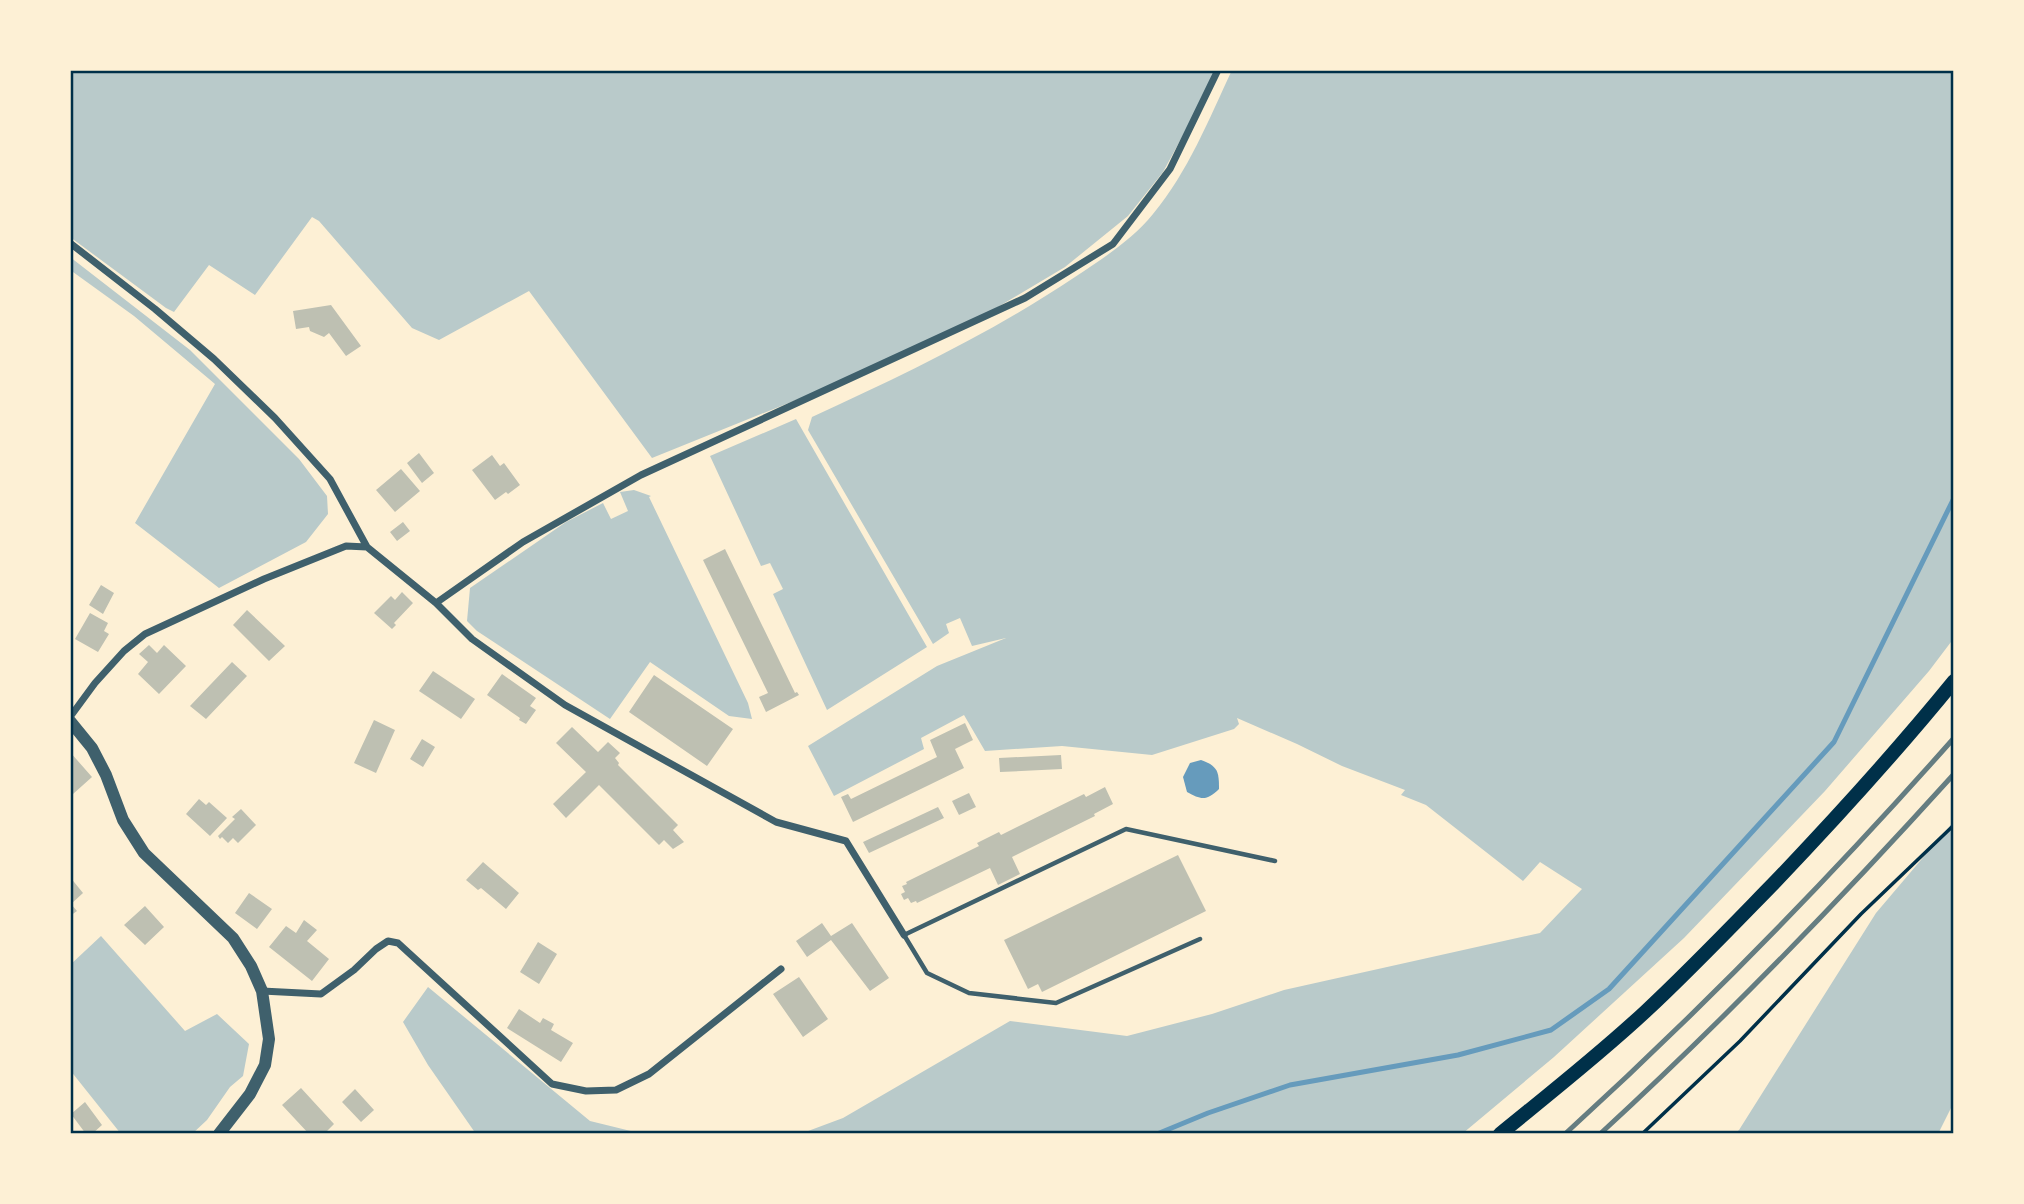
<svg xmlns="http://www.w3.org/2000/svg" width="2024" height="1204" viewBox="0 0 2024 1204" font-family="'PT Sans',sans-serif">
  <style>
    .green { fill: #b9caca }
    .water { fill: #669bbc }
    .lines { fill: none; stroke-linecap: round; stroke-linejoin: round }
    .stream { stroke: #669bbc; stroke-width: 5 }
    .building { fill: #bec0b2 }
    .path { stroke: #003049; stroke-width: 3.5 }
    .service { stroke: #3f606c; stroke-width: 4.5 }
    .minor { stroke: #3f606c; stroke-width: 7 }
    .tertiary { stroke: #3f606c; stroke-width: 12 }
    .primary { stroke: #003049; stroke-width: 14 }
    .rail { stroke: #657d81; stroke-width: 5 }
    .neatline { fill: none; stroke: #003049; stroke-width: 2.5 }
  </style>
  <rect width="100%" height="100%" fill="#fdf0d5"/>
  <path class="green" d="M70 70H1216L1200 104 1163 172 1128 216 1065 267 981 317 843 381 652 458 529 291 439 340 412 328 319 221 312 217 255 295 209 265 174 312 166 308 70 237Z
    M1232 70H1954V638L1929 671 1825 791 1684 938 1554 1057 1462 1134H800L843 1118 1010 1021 1127 1036 1212 1014 1284 990 1540 933 1582 889 1540 862 1523 881 1426 805 1401 795 1405 790 1342 766 1297 744 1237 718 1239 724 1234 729 1152 755 1062 746 985 751 964 715 921 738 924 749 834 796 808 746 937 666 1006 638 972 646 960 618 946 624 949 633 933 644 808 430 812 417C901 376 993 332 1075 277 1102 259 1132 240 1153 214 1188 172 1209 119 1232 70Z
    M70 257 190 350 299 459 327 496 328 514 306 542 219 588 135 523 215 384 134 316 73 272 70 276Z
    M796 419 927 647 827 710 773 594 783 589 770 563 761 566 710 456Z
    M634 490 651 496 649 497 748 703 752 719 729 716 650 662 610 719 477 631 467 621 470 588 566 522 603 503 611 519 628 511 620 492Z
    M1954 821V1102L1938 1134H1734L1739 1130 1876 913Z
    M101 936 185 1031 217 1014 249 1044 243 1076 230 1087 207 1120 192 1134H121L70 1070V965Z
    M428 987 590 1121 643 1134H476L428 1065 403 1022Z"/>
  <path class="water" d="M1201 760C1218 766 1219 772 1219 789 1207 801 1201 800 1187 792L1183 777 1190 763Z"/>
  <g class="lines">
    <path class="stream" d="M1157 1134 1208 1113 1290 1085 1458 1055 1551 1030 1609 989 1834 742 1954 498"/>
  </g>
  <path class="building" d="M331 305 361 346 346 356 329 333 324 337 310 331 309 327 296 329 293 311Z
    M419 453 434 473 422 483 407 463Z
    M492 455 500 466 504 463 520 485 508 494 506 492 495 500 472 470Z
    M401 469 420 491 395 512 376 490Z
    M403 522 410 531 397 541 390 532Z
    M725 549 795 693 797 692 799 695 766 712 759 697 768 693 703 560Z
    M101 585 114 593 103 614 89 605Z
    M402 592 413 603 394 623 396 625 392 629 374 613 391 596 395 600Z
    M247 610 285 646 269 661 233 625Z
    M90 613 108 623 104 631 109 634 98 652 75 639Z
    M149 645 157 653 164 645 186 666 159 694 138 674 148 662 139 654Z
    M232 662 247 676 206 719 190 706Z
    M433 671 475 699 461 719 419 691Z
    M502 674 536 698 530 706 536 710 526 724 519 720 520 718 487 695Z
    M654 675 733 729 707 766 629 712Z
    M374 720 395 730 376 773 354 763Z
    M965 723 973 740 955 749 964 768 853 822 841 797 848 794 851 799 937 757 930 740Z
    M572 727 598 752 608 742 620 753 615 758 619 763 618 765 678 825 673 830 684 842 673 849 664 840 659 845 599 785 566 818 553 804 586 772 556 743Z
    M422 739 435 747 423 767 410 759Z
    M70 752 92 777 73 794 70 791Z
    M1061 755 1062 769 1000 772 999 758Z
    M1105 787 1113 804 1094 814 1095 816 1012 857 1020 874 998 885 990 868 917 903 916 901 911 903 908 898 904 900 901 894 905 892 902 886 907 884 906 882 979 846 977 843 999 832 1001 835 1084 794 1086 797Z
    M969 793 976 807 959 815 952 801Z
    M199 799 206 805 209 802 227 818 210 836 186 814Z
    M938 807 944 818 869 853 863 842Z
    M241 809 256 825 238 843 233 838 228 843 222 837 220 839 218 836 235 819 232 817Z
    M1178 855 1206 911 1042 992 1038 984 1028 989 1004 940Z
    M483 862 519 893 506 909 481 888 478 890 466 880Z
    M70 877 83 893 71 904 77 911 70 916Z
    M249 893 272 909 257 929 235 913Z
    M145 906 164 927 145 945 124 925Z
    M304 920 317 930 307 941 329 959 312 981 269 947 286 926 296 933Z
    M822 923 831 936 852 923 889 978 870 991 831 940 807 957 796 941Z
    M538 942 557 954 539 984 520 972Z
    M799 977 828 1019 803 1037 773 994Z
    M519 1009 540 1023 543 1018 554 1024 551 1030 573 1043 561 1062 507 1028Z
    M301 1088 334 1124 324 1134H309L282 1105Z
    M355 1089 374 1110 361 1122 342 1102Z
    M85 1102 102 1125 92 1134H86L71 1114Z"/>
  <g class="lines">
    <path class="path" d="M1642 1134 1740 1041 1861 914 1954 825"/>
    <path class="service" d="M1200 939 1056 1003 969 993 927 973 904 935 1126 829 1275 861"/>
    <path class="minor" d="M70 243 155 309 214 359 275 418 330 479 367 547
      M436 603 523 542 641 475 1025 298 1113 244 1170 169 1218 70
      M70 717 95 683 124 651 145 634 264 579 346 546 367 547 436 603 472 639 565 705 776 822 846 841 904 935
      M262 991 321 994 354 970 376 949 388 941 398 943 552 1084 586 1091 616 1090 649 1074 781 969"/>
    <path class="tertiary" d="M70 721 92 748 106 775 123 820 144 853 233 938 251 966 262 991 269 1039 265 1065 250 1094 219 1134"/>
    <path class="primary" d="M1500 1134C1549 1094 1600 1054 1646 1011 1690 970 1732 926 1774 883 1836 818 1897 751 1954 681"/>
    <path class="rail" d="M1565 1134C1702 1009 1831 877 1954 738
      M1600 1134C1724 1020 1841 899 1954 774"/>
  </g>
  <rect width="2024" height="1204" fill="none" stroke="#fdf0d5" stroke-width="144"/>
  <rect x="72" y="72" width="1880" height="1060" class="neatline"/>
</svg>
